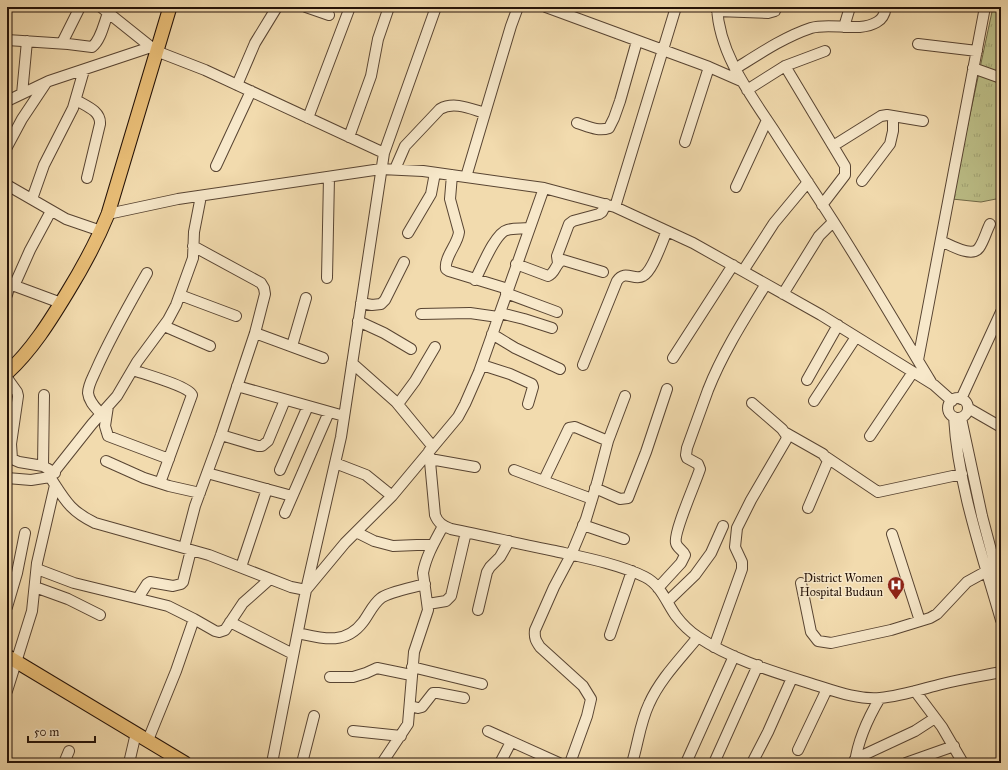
<svg xmlns="http://www.w3.org/2000/svg" width="1008" height="770" viewBox="0 0 1008 770" font-family="'IM FELL Great Primer',serif">
  <style>
    .grass { fill: url(#grass-tufts); stroke: #706948 }
    .lines { fill: none; stroke-linecap: round; stroke-linejoin: round }
    .minor-casing { stroke: #584432; stroke-width: 12 }
    .major-casing { stroke: #241208; stroke-width: 15 }
    .minor { stroke: #f7e8ca; stroke-width: 10 }
    .major { stroke: #e9be77; stroke-width: 13 }
    .labels { text-anchor: middle; dominant-baseline: central; stroke-width: 3; stroke-linejoin: round; paint-order: stroke }
    .poi-label { font-size: 12px; fill: #241208; stroke: #f7e8ca; text-anchor: end }
  </style>
  <defs>
    <pattern id="grass-tufts" width="24" height="20" patternUnits="userSpaceOnUse"><rect width="24" height="20" fill="#bdc089"/><path d="M3 7l-1-3M5 7V3M7 7l1-3M15 17l-1-3M17 17v-4M19 17l1-3" fill="none" stroke="#a2a475"/></pattern>
  </defs>
  <rect width="100%" height="100%" fill="#f2dbae"/>
  <filter id="stains"><feTurbulence type="fractalNoise" baseFrequency=".005" numOctaves="4"/><feColorMatrix values="0 0 0 0 .2 0 0 0 0 .09 0 0 0 0 .02 0 0 0 .5 -.17"/></filter>
  <radialGradient id="worn" r=".72"><stop offset=".6" stop-color="#630" stop-opacity="0"/><stop offset="1" stop-color="#630" stop-opacity=".3"/></radialGradient>
  <path class="grass" d="M993 7H1001V198L981 202 952 199Z"/>
  <g class="lines">
    <g class="minor-casing">
      <path id="minor" d="M101 7 156 51 205 70 384 153
        M306 7 329 15
        M546 7 709 67 741 81
        M717 7C719 54 750 94 775 132 794 162 814 191 833 221 867 274 898 328 931 382
        M717 11 768 13 775 11 776 7
        M844 27 850 7
        M7 40 68 44 92 47C101 40 104 23 108 13
        M62 43 80 7
        M918 44 977 51
        M785 66 845 166V175L822 205
        M973 68 1001 78
        M735 69C759 54 784 37 811 28 831 22 859 33 877 22 883 19 885 13 886 7
        M237 85 255 43 277 7
        M747 90 785 66 825 51
        M22 94 27 41
        M76 100C86 106 101 111 100 124L87 178
        M7 101 49 81 151 47
        M308 118 350 7
        M577 123C587 126 598 132 609 128L614 118 620 101 637 41
        M349 137 371 76 378 39 389 7
        M685 142 709 67
        M833 146 881 116 887 115 923 121
        M7 147 22 119 46 83
        M216 166 251 91
        M395 169 405 146 440 109C454 101 471 109 485 113
        M452 175 450 199 459 232C458 244 444 257 446 269L449 271 508 289
        M466 177 511 26 518 7
        M862 181 890 144 893 131V116
        M7 185 66 219 101 231
        M736 187 767 120
        M32 199 44 165 73 108 84 70
        M615 207 676 7
        M108 214 178 199 381 169 423 171 544 188 615 207 693 243 821 315 934 385 952 401
        M408 233 431 194 435 173
        M941 241C950 245 972 258 979 248 984 241 986 232 990 224
        M558 263 557 256 569 224 573 221 599 214 602 212 606 204
        M516 264 548 276C556 273 555 263 563 260L603 272
        M743 271 774 223 808 182
        M327 278 329 177
        M475 280C481 269 495 233 507 230 514 228 522 229 529 228
        M7 283 61 303
        M14 286 30 250 51 211
        M506 293 557 312
        M783 294 819 236 833 222
        M7 295 10 284
        M180 295 236 316
        M361 303 372 305 381 304 385 300 404 262
        M500 313 524 319 552 328
        M421 314 470 313 498 317
        M358 321 384 333 411 349
        M164 326 210 346
        M255 333 323 358
        M492 334 515 348 560 369
        M292 346 306 298
        M673 358 733 265
        M918 360 985 7
        M352 363 396 402 433 447
        M482 365 510 374 532 384 533 387 528 404
        M583 365 617 281C625 269 634 281 643 276 653 271 662 241 667 231
        M133 370C144 374 188 386 192 395L160 483
        M7 378 17 392 18 396 11 444 12 459 19 462 43 466 55 473
        M807 380 838 325
        M237 386 344 416
        M948 408a10 10 0 1 1 20 0a10 10 0 1 1-20 0Z
        M961 399 1001 312
        M814 401 856 337
        M398 404 415 381 435 347
        M108 406 105 426 108 436 169 459
        M968 408 1001 427
        M101 414C96 408 89 402 88 393 88 385 93 377 96 370 111 336 129 305 147 273
        M954 417C958 486 982 554 1001 620
        M961 418 982 516 1001 588
        M786 433 823 454 828 461 808 508
        M221 435 258 446H262L268 441 285 400
        M870 436 913 372
        M429 451 435 515C438 523 443 526 451 529 486 536 520 544 555 551 582 557 619 564 645 577 661 585 666 602 676 616 682 624 689 631 698 637 731 659 771 671 809 683 832 690 856 700 880 698 901 696 922 689 942 684 961 679 981 676 1001 672
        M826 457 878 492 962 474
        M430 459 475 467
        M106 461 144 478 169 486 200 493
        M335 463 366 475 392 496
        M43 466 44 395
        M280 470 308 406
        M514 470 592 499
        M207 473 292 496
        M50 477C65 500 70 511 95 523L209 555 291 587 306 590 345 543 392 496 458 417 465 404 479 372 544 188
        M7 478 31 480 50 477 92 424 117 396 137 362 168 320 176 305 193 258 194 232 201 196
        M544 480 569 428 575 427 608 441
        M595 488 620 499 628 498 646 452 667 389
        M285 513 329 412
        M583 525 624 539
        M356 532 374 541 393 546 417 545H433
        M892 534 920 621
        M184 548 195 506 221 435 255 333 265 294 264 288 261 283 193 246
        M241 567 267 489
        M37 569 74 583 168 606 194 619 215 631 219 632 225 630 243 603 270 579
        M801 583 811 632 818 641 831 643 891 630 930 618 937 614 967 582 987 571
        M35 587 68 599 100 615
        M658 588 681 563 685 555C683 550 677 548 676 543 673 533 696 482 700 469L698 464 687 458 686 455 687 448C694 429 701 409 708 390 723 352 745 318 766 284
        M138 598 147 584 150 582 173 586 181 584 183 582 191 550
        M668 601 695 575 711 553 723 526
        M428 604 446 601 451 596 466 532
        M7 607 17 573 25 533
        M478 610 487 572 490 567 500 557 509 541
        M230 622 293 654
        M298 633C321 638 345 646 363 622 369 614 373 604 381 598 388 592 415 587 425 584
        M610 635 632 571
        M714 647 742 569V562L735 547 737 528 751 500 786 440 787 436 782 429 752 403
        M412 667 482 684
        M330 677H353L366 673 377 668 411 675
        M7 691 32 611 37 563 55 485
        M915 691 942 727 963 763
        M410 706 418 708 422 707 433 693H438L464 698
        M353 731 401 736
        M488 731 559 763
        M148 740 176 671 194 619
        M798 750 827 689
        M855 759 915 731 935 718
        M64 763 69 751
        M129 763 136 733
        M272 763 306 590 341 437 384 153 436 7
        M302 763 314 716
        M382 763 408 724 414 652 428 610 423 573C426 556 435 541 443 526
        M500 763 511 742
        M570 763 587 716 591 699 583 686 540 647C536 641 534 638 535 630L554 587 571 555 586 519 597 483 608 441 625 396
        M632 763C638 744 640 723 649 704 660 679 681 658 698 637
        M686 763 734 656
        M714 763 758 665
        M752 763 768 732 792 678
        M855 763C858 739 868 718 880 698
        M906 763 954 746"/>
    </g>
    <g class="major-casing">
      <path id="major" d="M7 373C32 350 50 321 67 293 83 267 97 241 108 214L170 7
        M7 656 185 763"/>
    </g>
    <use href="#minor" class="minor"/>
    <use href="#major" class="major"/>
  </g>
  <defs>
    <g id="hospital-pin" transform="scale(0.9)"><path d="M0 17L-7.5 6A9.5 9.5 0 1 1 7.5 6Z" fill="#8f2418" stroke="#f7e8ca"/><path d="M-5-5h3v3.5h4V-5h3V5h-3V1.5h-4V5h-3Z" fill="#fff"/></g>
  </defs>
  <g fill-rule="evenodd">
    <use href="#hospital-pin" x="896" y="585"/>
  </g>
  <g class="labels">
    <g class="poi-label">
      <text x="883" y="578">District Women<tspan x="883" dy="14">Hospital Budaun</tspan></text>
    </g>
  </g>
  <rect width="1008" height="770" fill="none" stroke="#f2dbae" stroke-width="24"/>
  <rect x="8" y="8" width="992" height="754" fill="none" stroke="#241208" stroke-width="2"/>
  <rect x="12" y="12" width="984" height="746" fill="none" stroke="#241208"/>
  <path d="M28 736v6h67v-6" fill="none" stroke="#241208" stroke-width="2"/>
  <text x="34" y="736" font-size="12" fill="#241208" stroke="#f7e8ca" stroke-width="3" paint-order="stroke">50 m</text>
  <rect width="100%" height="100%" filter="url(#stains)"/>
  <rect width="100%" height="100%" fill="url(#worn)"/>
</svg>
